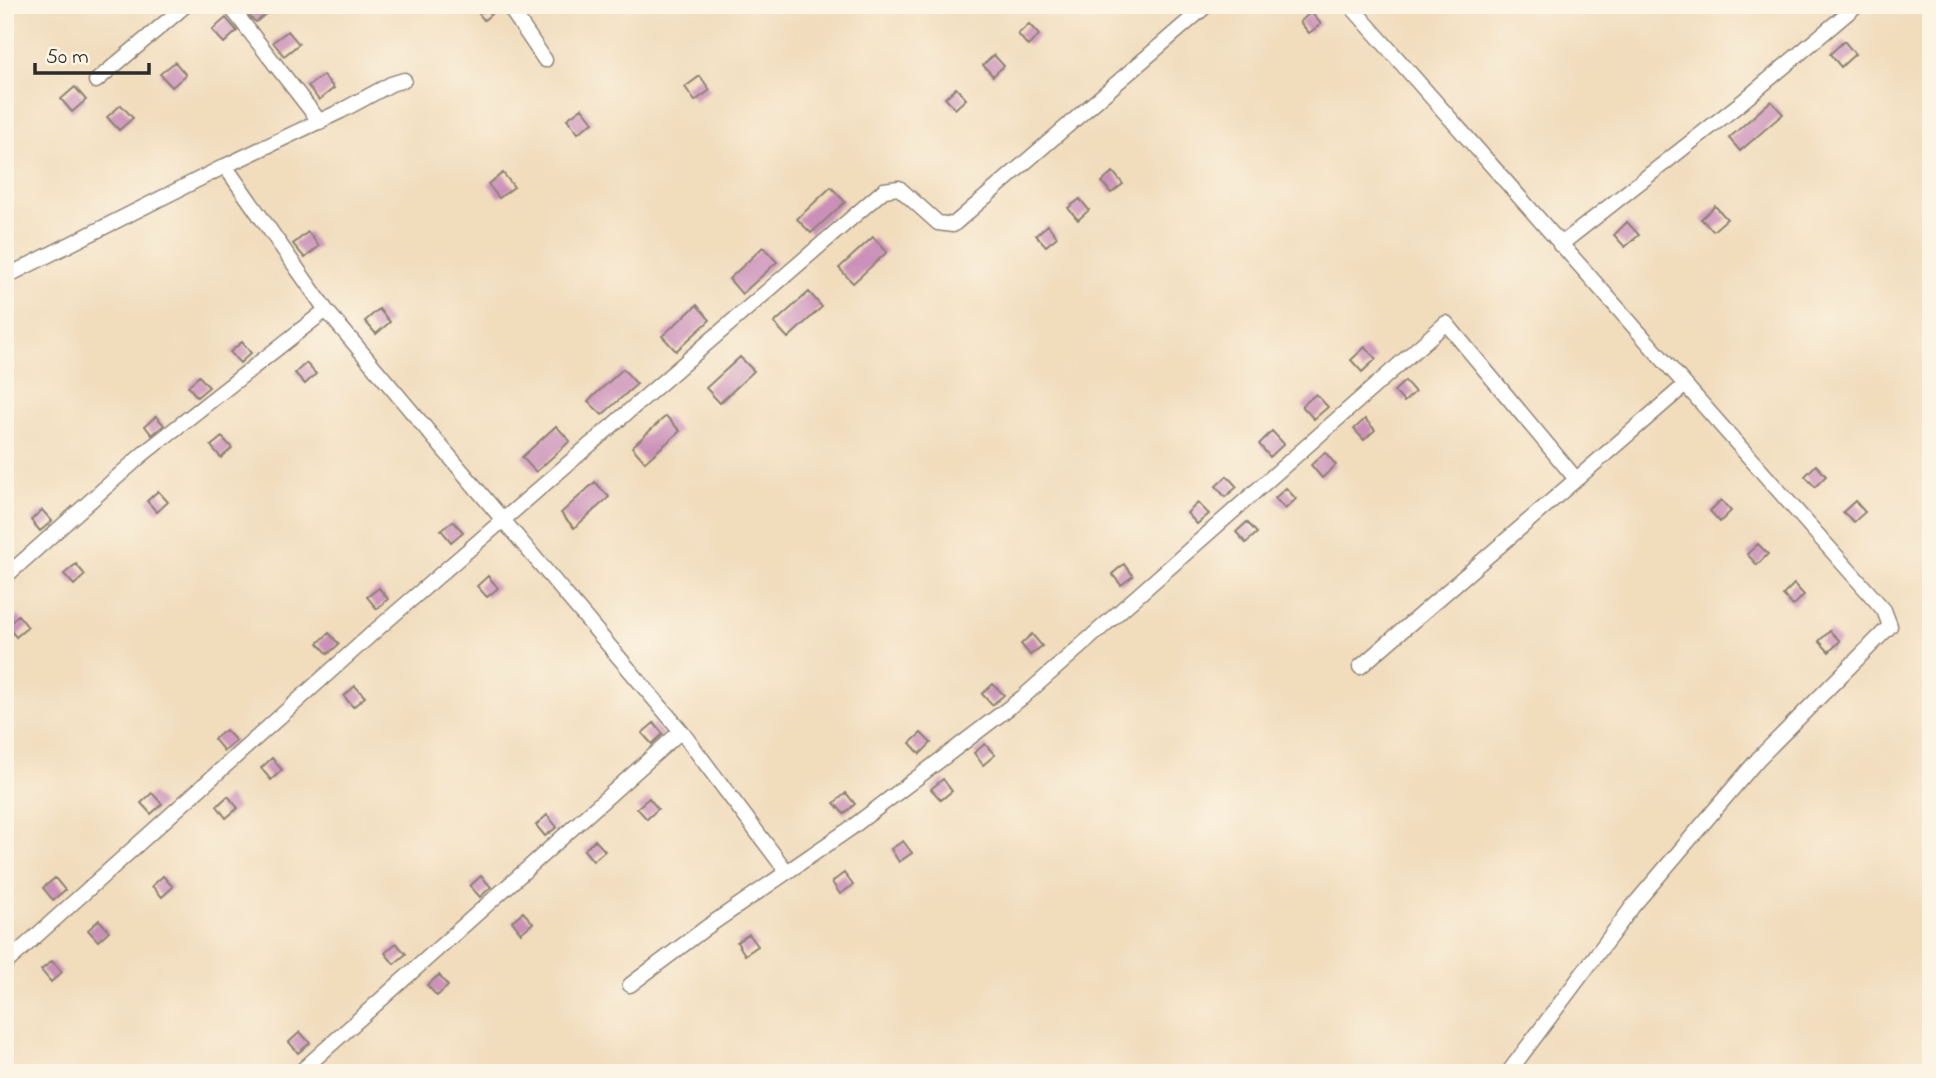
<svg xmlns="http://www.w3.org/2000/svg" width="1936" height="1078" viewBox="0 0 1936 1078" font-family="'Indie Flower',sans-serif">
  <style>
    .building { fill: #cb90ba }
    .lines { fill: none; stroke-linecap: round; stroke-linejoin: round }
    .minor-casing { stroke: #8e8474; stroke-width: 17 }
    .minor { stroke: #fff; stroke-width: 14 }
  </style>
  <rect width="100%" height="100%" fill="#fcf5e5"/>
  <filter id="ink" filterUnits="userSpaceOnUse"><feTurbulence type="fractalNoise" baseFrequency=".0143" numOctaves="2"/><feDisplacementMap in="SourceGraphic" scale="14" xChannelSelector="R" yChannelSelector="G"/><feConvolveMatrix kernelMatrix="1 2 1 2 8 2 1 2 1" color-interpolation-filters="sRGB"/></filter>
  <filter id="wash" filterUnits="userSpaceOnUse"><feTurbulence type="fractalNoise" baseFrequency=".00686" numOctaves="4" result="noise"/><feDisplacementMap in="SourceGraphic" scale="28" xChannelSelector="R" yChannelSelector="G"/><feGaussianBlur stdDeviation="1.57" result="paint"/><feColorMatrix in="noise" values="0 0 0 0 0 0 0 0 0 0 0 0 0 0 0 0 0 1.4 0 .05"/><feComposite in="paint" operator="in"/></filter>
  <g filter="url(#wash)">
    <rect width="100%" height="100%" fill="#f1dcbc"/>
    <g id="blocks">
      <path class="building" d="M244 5H277L256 22 251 18Z
        M472 5H498L499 8 484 20Z
        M1311 12 1321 24 1309 33 1300 22Z
        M226 18 237 31 224 43 212 30Z
        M1029 24 1039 35 1028 46 1018 34Z
        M288 31 299 44 284 56 273 42Z
        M1844 41 1855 54 1841 67 1830 54Z
        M994 55 1004 66 993 76 983 65Z
        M175 62 186 75 172 87 160 74Z
        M323 75 334 88 319 100 308 86Z
        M700 76 710 90 695 101 685 87Z
        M75 87 86 100 72 112 61 99Z
        M956 88 966 99 955 109 945 98Z
        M1771 101 1783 114 1740 151 1729 138Z
        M121 105 133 118 119 130 107 117Z
        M582 108 593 122 578 133 567 119Z
        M1113 172 1123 184 1111 193 1102 182Z
        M503 173 514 187 499 198 488 184Z
        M831 187 845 202 811 233 797 219Z
        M1080 199 1089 210 1078 220 1068 208Z
        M1715 206 1727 219 1713 231 1701 219Z
        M1627 222 1639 235 1625 247 1614 235Z
        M1048 225 1057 237 1046 246 1036 235Z
        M308 232 319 246 305 258 293 244Z
        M873 237 887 252 853 283 839 268Z
        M763 247 777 262 742 294 729 279Z
        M809 292 822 307 788 338 774 323Z
        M697 305 710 320 676 351 662 336Z
        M379 309 390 322 376 334 365 321Z
        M242 342 251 353 240 363 230 352Z
        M1365 347 1376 359 1362 372 1351 360Z
        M740 357 754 371 720 403 706 388Z
        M306 363 316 374 305 384 295 373Z
        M623 369 637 384 602 415 588 401Z
        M199 376 209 387 197 397 188 386Z
        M1405 381 1415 392 1404 402 1394 391Z
        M1316 394 1328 407 1314 419 1302 406Z
        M156 416 164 425 152 435 145 426Z
        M666 416 680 431 645 462 632 447Z
        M1365 419 1375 430 1364 440 1354 429Z
        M556 426 570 441 536 472 522 457Z
        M1272 431 1284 444 1270 457 1259 444Z
        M222 437 232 448 221 458 211 446Z
        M1325 452 1336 465 1322 478 1311 465Z
        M1816 465 1826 476 1815 487 1805 476Z
        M1227 476 1237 487 1225 497 1216 486Z
        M595 482 609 497 574 528 561 513Z
        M1286 488 1296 499 1285 509 1275 498Z
        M158 491 168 502 157 512 147 501Z
        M1721 500 1731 511 1720 522 1710 511Z
        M1855 501 1865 512 1854 522 1843 512Z
        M1198 503 1209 514 1197 524 1187 513Z
        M42 510 52 521 40 531 31 520Z
        M453 521 463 532 451 542 441 530Z
        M1247 522 1257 533 1246 543 1236 532Z
        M1758 544 1768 554 1757 565 1747 554Z
        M76 564 85 575 74 585 64 574Z
        M1124 564 1133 576 1121 585 1112 574Z
        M488 576 498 588 487 597 477 586Z
        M1794 584 1804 595 1793 606 1783 595Z
        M379 588 388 599 377 609 367 597Z
        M18 615 28 627 16 637 7 626Z
        M1830 631 1840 641 1829 652 1819 641Z
        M329 633 339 644 328 654 318 643Z
        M1032 634 1042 646 1030 655 1021 644Z
        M993 684 1004 695 992 705 982 694Z
        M355 686 365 697 353 707 344 696Z
        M654 723 663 734 652 744 642 733Z
        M226 730 236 741 224 751 214 739Z
        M921 733 931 743 920 754 910 743Z
        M985 744 995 755 983 765 974 753Z
        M272 758 282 770 271 780 261 768Z
        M943 779 952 791 941 800 931 789Z
        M152 793 162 804 151 814 141 803Z
        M846 793 855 804 844 814 834 803Z
        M228 796 238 808 226 818 217 806Z
        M649 798 658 809 647 819 637 808Z
        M547 815 557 827 545 836 536 825Z
        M595 840 605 851 593 861 584 850Z
        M903 841 912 853 899 862 891 849Z
        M844 873 853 885 840 894 832 882Z
        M163 876 173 887 162 897 152 886Z
        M481 876 491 887 480 897 470 886Z
        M55 878 65 890 53 900 43 888Z
        M523 912 533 923 521 933 512 921Z
        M99 920 109 931 98 941 88 930Z
        M749 934 758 946 745 955 737 942Z
        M396 943 406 954 394 964 385 953Z
        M52 961 62 972 51 982 41 970Z
        M439 975 448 986 437 996 427 985Z
        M300 1032 310 1043 298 1053 289 1042Z"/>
    </g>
  </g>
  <g filter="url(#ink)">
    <use href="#blocks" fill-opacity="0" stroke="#8e8474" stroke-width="2"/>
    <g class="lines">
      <g class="minor-casing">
        <path id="minor" d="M229 5 320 122
          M508 5 545 60
          M1350 5 1884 610 1890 626 1758 759 1633 906 1508 1073
          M96 81 186 5
          M225 166 326 310 681 731 787 872
          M1560 245 1742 102 1857 5
          M5 277 225 166 341 111 391 84 404 80
          M5 577 143 454 326 310
          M1360 667 1685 385
          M5 964 375 631 884 190 899 188 938 223 953 225 1207 5
          M630 985 707 927 851 828 1023 697 1446 323 1576 479
          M299 1073 681 731"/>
      </g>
      <use href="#minor" class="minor"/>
    </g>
  </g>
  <rect width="1936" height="1078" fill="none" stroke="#fcf5e5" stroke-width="28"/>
  <path d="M35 63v10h114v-10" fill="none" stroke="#2b2b2b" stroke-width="3.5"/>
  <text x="46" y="63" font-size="21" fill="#2b2b2b" stroke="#fcf5e5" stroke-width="5" paint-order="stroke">50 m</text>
</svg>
